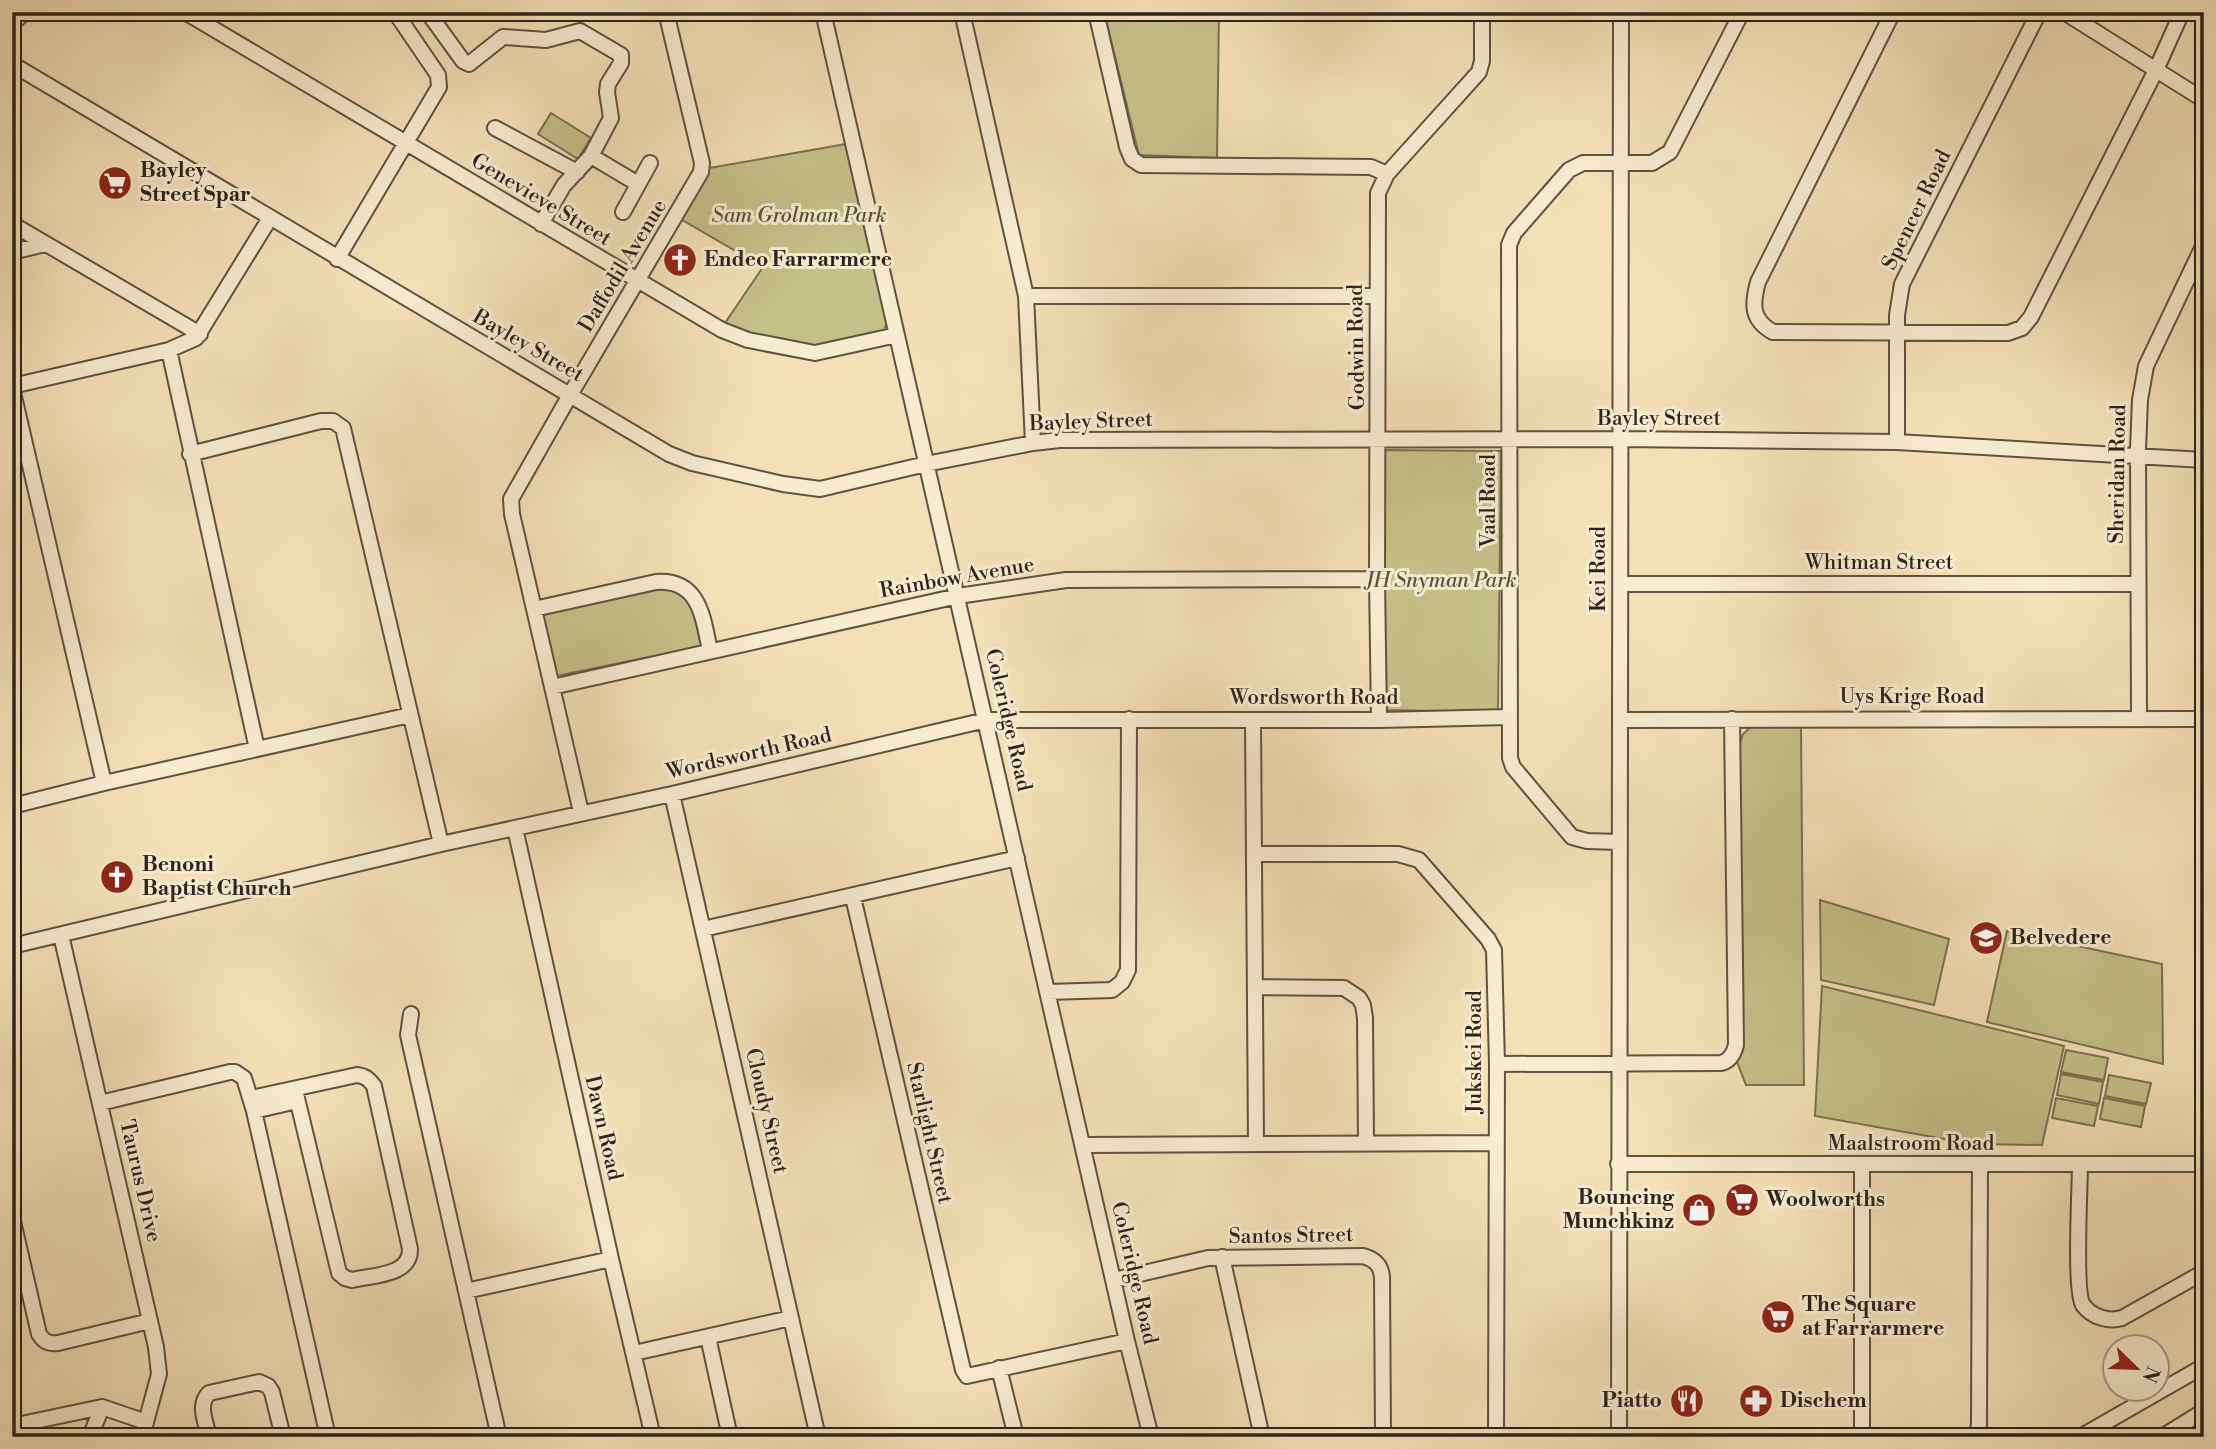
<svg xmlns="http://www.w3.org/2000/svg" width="2216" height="1449" viewBox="0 0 2216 1449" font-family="'Libre Bodoni',serif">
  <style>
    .green { fill: #c4c089; stroke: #797152; stroke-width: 2 }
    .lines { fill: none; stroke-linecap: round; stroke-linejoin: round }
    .minor-casing { stroke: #605242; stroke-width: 18 }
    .minor { stroke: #f8ebd0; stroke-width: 14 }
    .labels { text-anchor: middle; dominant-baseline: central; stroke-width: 6; stroke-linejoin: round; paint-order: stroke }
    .poi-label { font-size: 21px; font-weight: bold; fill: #2e221b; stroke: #f8ebd0; text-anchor: start }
    .street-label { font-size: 21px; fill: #2e221b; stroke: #f8ebd0 }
    .park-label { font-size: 21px; font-style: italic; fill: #5b513c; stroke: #f8ebd0 }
  </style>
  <rect width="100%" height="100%" fill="#f4e0b7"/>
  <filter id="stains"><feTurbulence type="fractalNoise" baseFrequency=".00286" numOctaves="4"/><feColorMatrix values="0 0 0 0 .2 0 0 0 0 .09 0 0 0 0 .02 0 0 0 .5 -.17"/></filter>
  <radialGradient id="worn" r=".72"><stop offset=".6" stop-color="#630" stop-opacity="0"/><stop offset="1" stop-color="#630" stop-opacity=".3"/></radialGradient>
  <path class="green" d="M1104 12H1219L1217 158 1139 155Z
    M551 113 591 138 578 159 538 134Z
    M846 144 887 322 883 333 819 347 760 337 723 326 763 267 679 218 704 169Z
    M1384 450 1501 451 1498 712 1381 710Z
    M654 584 680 590 698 618 704 646 556 676 538 611Z
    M1751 727H1801L1804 1085H1746L1737 1062 1739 746 1743 734Z
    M1820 900 1949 939 1934 1005 1821 980Z
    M2007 931 2162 964 2163 1064 1987 1022Z
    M1822 986 2064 1046 2042 1145 1972 1144 1815 1116Z
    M2066 1050 2108 1058 2104 1080 2061 1072Z
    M2061 1074 2103 1082 2099 1104 2057 1095Z
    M2109 1075 2151 1083 2146 1104 2105 1096Z
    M2056 1098 2098 1106 2094 1126 2052 1118Z
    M2104 1098 2145 1106 2141 1127 2100 1119Z"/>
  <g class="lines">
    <g class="minor-casing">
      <path id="minor" d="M185 12 722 330 748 340 815 353 897 335
        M823 12 1127 1341 1151 1437
        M962 12 1026 296 1033 443
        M1096 12 1127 147 1132 159 1141 165 1371 167 1387 174
        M1893 12 1758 282C1752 304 1751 320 1773 332L2008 333 2022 328 2031 317 2156 70 2182 12
        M2064 12 2204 100
        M429 14 463 61 469 64 503 37 546 40 580 31 621 55V63L608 84 607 92 611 118 591 156 564 185 541 224
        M12 24 25 12
        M12 64 669 454 692 463 783 484 820 489 926 464 1033 443 1060 440 1621 439 1897 442 2204 460
        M495 128 577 172
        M591 156 638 184
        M623 212 650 163
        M12 224 200 334
        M12 252 45 244
        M337 259 439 87 438 75 395 12
        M1026 296H1377
        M169 350 257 749
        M12 386 169 350 196 338 270 218
        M12 388 104 783
        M1897 442V315L1902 284 2039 12
        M190 454 321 421H333L343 428 441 844
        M1620 584H2138
        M534 609 656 582C700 579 703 618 710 651
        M552 687 958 596 1066 580 1377 579
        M2139 718 2138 449 2140 400 2146 366 2204 244
        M1253 720 1256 1143
        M1379 720 1377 579 1378 193 1387 174 1479 72 1482 61V12
        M1620 720 2204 719
        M672 794 818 1437
        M12 806 104 783 410 715
        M581 812 512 514 511 499 570 395 701 172 702 163 666 12
        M515 828 611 1259 653 1437
        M1619 842 1587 841 1572 837 1513 767 1510 758 1509 245 1514 233 1569 170 1583 163H1652L1670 152 1742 12
        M1256 854H1398L1419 860 1488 939 1494 950 1497 1064 1496 1437
        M853 897 963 1370 967 1376 1127 1341
        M703 929 1017 858
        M61 935 156 1347 159 1374 142 1437
        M12 946 441 844 672 794 986 720H1379L1509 717
        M1255 987 1344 988 1359 998 1363 1005 1365 1018 1366 1142
        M1048 992 1112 990 1122 982 1128 970 1129 719
        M411 1014 408 1035 499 1437
        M1497 1064 1721 1063C1730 1061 1734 1053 1736 1045L1732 719
        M251 1098 357 1075C365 1076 369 1079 374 1086L410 1249C411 1276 372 1275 352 1280L345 1278 339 1273 295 1090
        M100 1103 230 1072H235L244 1078 254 1111 328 1437
        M254 1111 297 1101
        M1083 1145 1495 1143
        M1618 1164H2204
        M2080 1164C2080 1187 2074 1291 2083 1305 2092 1317 2108 1322 2122 1318L2204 1272
        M1862 1165V1437
        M12 1217 39 1334C44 1342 49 1344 58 1343L150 1321
        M1222 1257 1262 1437
        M1114 1280 1208 1258 1363 1256C1374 1259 1381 1265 1382 1277L1383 1437
        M466 1291 611 1259
        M708 1337 730 1437
        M634 1353 791 1318
        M999 1368 1016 1437
        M12 1426 102 1407 146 1422
        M90 1437 102 1407
        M209 1437C206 1422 197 1405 209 1393L259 1382 268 1386 272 1392 283 1437
        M1619 1437 1621 12
        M1976 1437 1979 1425 1980 1165
        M2080 1437 2204 1366
        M2162 1437 2204 1411"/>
    </g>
    <use href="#minor" class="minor"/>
  </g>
  <defs>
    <g id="supermarket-disc" transform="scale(1.75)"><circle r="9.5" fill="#8f2418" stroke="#f8ebd0"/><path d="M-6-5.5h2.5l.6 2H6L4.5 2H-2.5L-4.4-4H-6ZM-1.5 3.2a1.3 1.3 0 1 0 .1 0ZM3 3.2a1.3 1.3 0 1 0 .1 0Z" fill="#fff"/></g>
    <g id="church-disc" transform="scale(1.75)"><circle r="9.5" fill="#8f2418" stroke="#f8ebd0"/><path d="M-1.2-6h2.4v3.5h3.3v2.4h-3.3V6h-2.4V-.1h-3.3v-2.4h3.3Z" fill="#fff"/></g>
    <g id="school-disc" transform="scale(1.75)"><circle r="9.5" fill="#8f2418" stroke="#f8ebd0"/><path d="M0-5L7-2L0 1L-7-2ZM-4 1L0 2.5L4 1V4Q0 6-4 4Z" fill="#fff"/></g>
    <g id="shop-disc" transform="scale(1.75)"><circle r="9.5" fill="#8f2418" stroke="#f8ebd0"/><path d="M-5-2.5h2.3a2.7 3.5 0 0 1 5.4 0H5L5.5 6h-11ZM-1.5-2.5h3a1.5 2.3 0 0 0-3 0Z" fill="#fff"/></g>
    <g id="restaurant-disc" transform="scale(1.75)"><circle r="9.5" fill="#8f2418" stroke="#f8ebd0"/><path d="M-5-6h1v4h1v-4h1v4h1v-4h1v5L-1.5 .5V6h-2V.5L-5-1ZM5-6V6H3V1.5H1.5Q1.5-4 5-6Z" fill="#fff"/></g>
    <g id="pharmacy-disc" transform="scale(1.75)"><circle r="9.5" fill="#8f2418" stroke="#f8ebd0"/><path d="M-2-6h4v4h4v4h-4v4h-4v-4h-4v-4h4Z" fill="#fff"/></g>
  </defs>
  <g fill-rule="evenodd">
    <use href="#supermarket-disc" x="115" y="183"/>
    <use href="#church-disc" x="680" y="260"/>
    <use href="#church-disc" x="117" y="877"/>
    <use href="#school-disc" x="1986" y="938"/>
    <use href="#supermarket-disc" x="1742" y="1200"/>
    <use href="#shop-disc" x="1699" y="1210"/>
    <use href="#supermarket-disc" x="1778" y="1317"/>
    <use href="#restaurant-disc" x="1687" y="1401"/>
    <use href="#pharmacy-disc" x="1756" y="1401"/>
  </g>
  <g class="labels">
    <g class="poi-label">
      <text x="140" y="171">Bayley<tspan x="140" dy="24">Street Spar</tspan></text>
      <text x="704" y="260">Endeo Farrarmere</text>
      <text x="142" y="865">Benoni<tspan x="142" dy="24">Baptist Church</tspan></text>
      <text x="2010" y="938">Belvedere</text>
      <text x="1674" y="1198" text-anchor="end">Bouncing<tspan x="1674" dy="24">Munchkinz</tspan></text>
      <text x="1766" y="1200">Woolworths</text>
      <text x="1802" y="1305">The Square<tspan x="1802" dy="24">at Farrarmere</tspan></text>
      <text x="1662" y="1401" text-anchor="end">Piatto</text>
      <text x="1780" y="1401">Dischem</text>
    </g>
    <g class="street-label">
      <text transform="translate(541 200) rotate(31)">Genevieve Street</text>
      <text transform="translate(1917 210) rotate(-64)">Spencer Road</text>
      <text transform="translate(623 266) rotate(-59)">Daffodil Avenue</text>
      <text transform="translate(528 346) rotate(30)">Bayley Street</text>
      <text transform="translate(1357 347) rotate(-91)">Godwin Road</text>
      <text x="1659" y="419">Bayley Street</text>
      <text transform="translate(1091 422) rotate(-2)">Bayley Street</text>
      <text transform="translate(2118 474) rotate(-89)">Sheridan Road</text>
      <text transform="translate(1489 501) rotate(-90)">Vaal Road</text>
      <text x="1879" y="563">Whitman Street</text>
      <text transform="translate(1599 569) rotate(-90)">Kei Road</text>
      <text transform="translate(957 578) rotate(-10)">Rainbow Avenue</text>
      <text x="1912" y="697">Uys Krige Road</text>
      <text x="1314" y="698">Wordsworth Road</text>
      <text transform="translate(1008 720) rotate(77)">Coleridge Road</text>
      <text transform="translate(749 754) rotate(-13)">Wordsworth Road</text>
      <text transform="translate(1475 1052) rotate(-90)">Jukskei Road</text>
      <text transform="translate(766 1111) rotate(77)">Cloudy Street</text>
      <text transform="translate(603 1128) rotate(77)">Dawn Road</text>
      <text transform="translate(929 1133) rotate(77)">Starlight Street</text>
      <text x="1911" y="1144">Maalstroom Road</text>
      <text transform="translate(140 1181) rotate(77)">Taurus Drive</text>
      <text transform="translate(1291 1236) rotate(-1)">Santos Street</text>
      <text transform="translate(1134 1273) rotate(77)">Coleridge Road</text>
    </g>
    <g class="park-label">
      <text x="799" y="216">Sam Grolman Park</text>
      <text x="1441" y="581">JH Snyman Park</text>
    </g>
  </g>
  <rect width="2216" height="1449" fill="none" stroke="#f4e0b7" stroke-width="42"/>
  <rect x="14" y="14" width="2188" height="1421" fill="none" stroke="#2e221b" stroke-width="3.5"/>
  <rect x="21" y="21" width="2174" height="1407" fill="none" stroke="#2e221b" stroke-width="2"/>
  <g transform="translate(2136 1368) rotate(113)"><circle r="33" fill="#f8ebd0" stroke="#a79b88" stroke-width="2"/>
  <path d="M0-5L12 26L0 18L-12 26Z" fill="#8f2418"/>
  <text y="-10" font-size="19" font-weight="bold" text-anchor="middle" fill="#2e221b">N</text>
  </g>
  <rect width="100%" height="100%" filter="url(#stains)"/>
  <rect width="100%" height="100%" fill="url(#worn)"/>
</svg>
